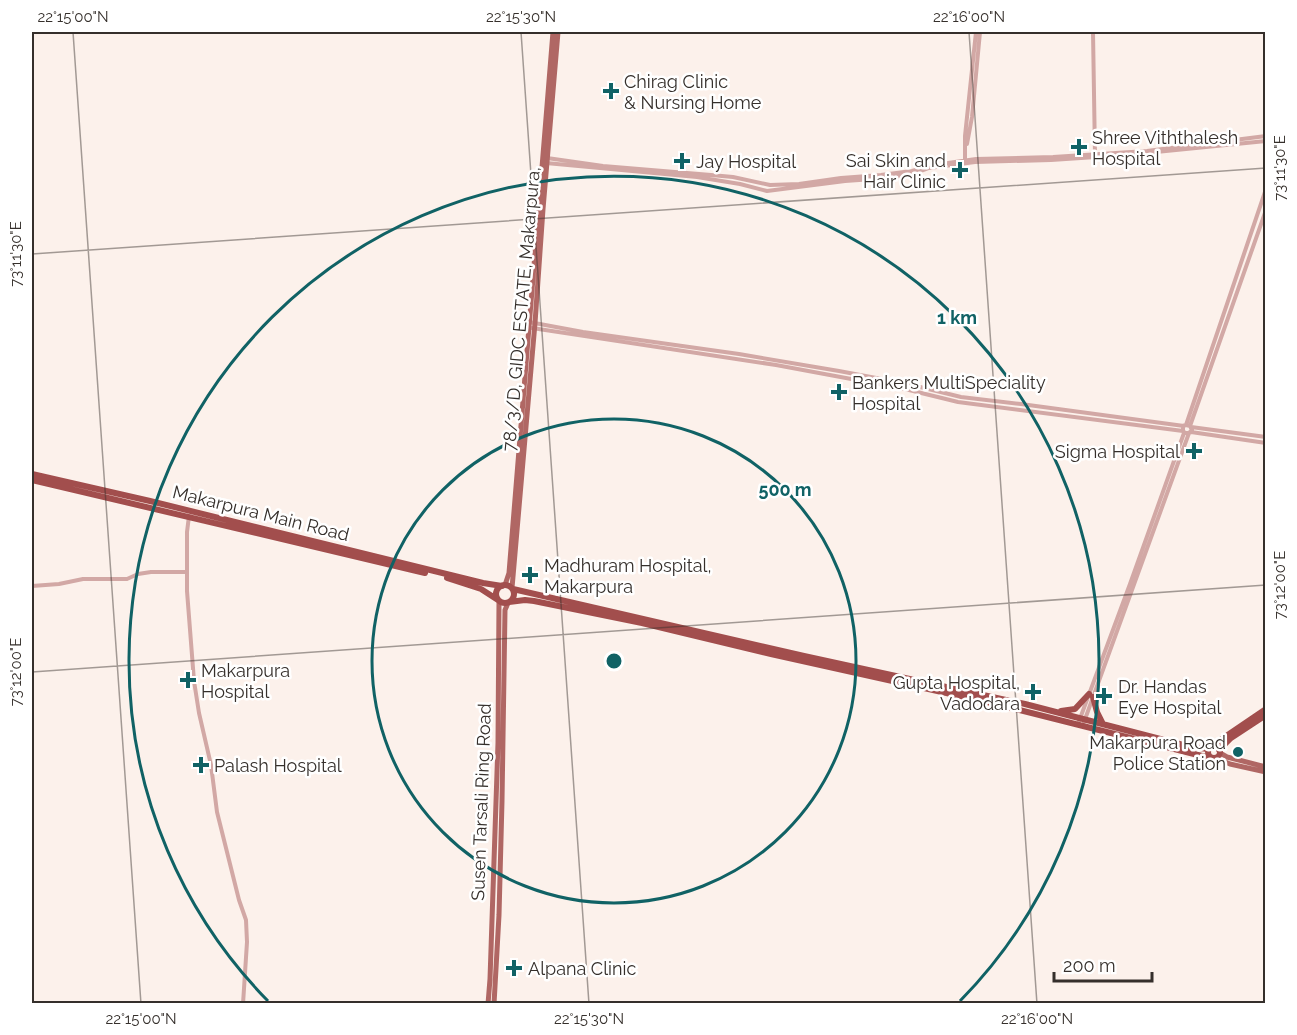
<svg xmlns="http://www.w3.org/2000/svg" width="1297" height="1035" viewBox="0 0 1297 1035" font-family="Raleway,sans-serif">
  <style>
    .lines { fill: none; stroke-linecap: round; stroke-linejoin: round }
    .minor { stroke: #d2a8a5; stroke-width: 4 }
    .major { stroke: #b06764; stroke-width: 5 }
    .highway { stroke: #a24e4d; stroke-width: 6 }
    .ticks { fill: none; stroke: #352f2b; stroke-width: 1.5; stroke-opacity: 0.45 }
    .ring { fill: none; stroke: #106265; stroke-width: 3 }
    .poi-dot { fill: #106265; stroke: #fff; stroke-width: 2 }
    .labels { text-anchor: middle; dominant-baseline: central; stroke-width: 5; stroke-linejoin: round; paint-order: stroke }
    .poi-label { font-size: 18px; fill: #352f2b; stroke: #fff; text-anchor: start }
    .street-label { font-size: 18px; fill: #352f2b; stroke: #fff }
    .centre { fill: #106265; stroke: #fff; stroke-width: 3 }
    .ring-label { font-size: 18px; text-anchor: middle; font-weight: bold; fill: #106265; stroke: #fff; stroke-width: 5; stroke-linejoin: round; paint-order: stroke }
    .neatline { fill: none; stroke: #352f2b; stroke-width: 2 }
    .ticks-label { font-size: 15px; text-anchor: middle; fill: #352f2b }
  </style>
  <rect width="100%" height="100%" fill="#fcf1eb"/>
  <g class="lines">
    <path class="minor" d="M1093 32 1095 155
      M967 144 972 117 980 32
      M547 158 603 166 711 175 733 177 770 185 799 184 841 178 881 175 912 171 926 167
      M965 162V136L976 32
      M546 163 697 177 740 184 767 191 845 181 888 178 913 174 929 168 975 162 1051 160 1126 155 1266 141
      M948 163 976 159 1053 157 1147 151 1266 136
      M529 322 583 332 739 354 839 371 908 384 961 397 1021 404 1184 426
      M532 328 776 365 905 389 958 402 1183 431
      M1186 425 1266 189
      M1190 426 1266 210
      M1191 427 1266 437
      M1191 432 1266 443
      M189 516 187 532V591L194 681 199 713 211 765 217 812 239 900 246 920 247 942 243 1004
      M32 586 59 584 83 579H127L138 574 151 572H187
      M1084 722 1189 433 1192 430 1190 426 1186 425 1183 426V431L1185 433H1189
      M1078 724 1130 584 1184 433"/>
    <path class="major" d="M505 585 509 573 553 32
      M512 588 535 323 543 209 558 32
      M1220 753 1227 757 1266 767
      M1216 758 1230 764 1266 772
      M488 1004 490 979 498 743 499 601
      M494 1004 499 915 502 801 505 610 508 603"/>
    <path class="highway" d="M32 474 150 501 483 583 502 586
      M32 480 425 573
      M447 578 481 589 498 600
      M496 594a9 9 0 1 1 18 0a9 9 0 1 1-18 0Z
      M513 589 804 656 1025 704 1168 741 1191 747 1208 749
      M509 602 525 600 534 601 642 623 771 654 996 704 1210 758
      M1093 697 1097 712 1103 724
      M1061 711 1075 709 1089 694
      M1208 752a6 6 0 1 1 12 0a6 6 0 1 1-12 0Z
      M1210 747 1266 709
      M1219 750 1231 738 1266 715"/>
  </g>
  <path class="ticks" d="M73 32 141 1004M521 32 589 1004M969 32 1037 1004M32 254 1266 168M32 672 1266 585M1254 1004 1266 1003"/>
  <g class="ring">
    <circle cx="614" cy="661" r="242"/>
    <path d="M268 1001A485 485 0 1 1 960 1001"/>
  </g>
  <g class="poi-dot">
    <path d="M608 82h6v6h6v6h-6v6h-6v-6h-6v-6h6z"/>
    <path d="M1076 138h6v6h6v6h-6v6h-6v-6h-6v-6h6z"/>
    <path d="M679 152h6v6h6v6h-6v6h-6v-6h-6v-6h6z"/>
    <path d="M957 161h6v6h6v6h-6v6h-6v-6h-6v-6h6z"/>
    <path d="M836 383h6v6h6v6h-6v6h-6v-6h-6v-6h6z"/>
    <path d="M1191 442h6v6h6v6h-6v6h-6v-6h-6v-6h6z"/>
    <path d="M527 566h6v6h6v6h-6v6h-6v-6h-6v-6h6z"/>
    <path d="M185 671h6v6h6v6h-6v6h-6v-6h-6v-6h6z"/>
    <path d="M1030 683h6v6h6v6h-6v6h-6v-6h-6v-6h6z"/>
    <path d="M1101 687h6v6h6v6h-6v6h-6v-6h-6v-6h6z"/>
    <circle cx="1238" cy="752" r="6"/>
    <path d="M198 756h6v6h6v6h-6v6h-6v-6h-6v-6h6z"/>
    <path d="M511 959h6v6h6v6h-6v6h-6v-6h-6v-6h6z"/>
  </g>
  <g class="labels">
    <g class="poi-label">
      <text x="624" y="81">Chirag Clinic<tspan x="624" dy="21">&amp; Nursing Home</tspan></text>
      <text x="1092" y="137">Shree Viththalesh<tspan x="1092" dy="21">Hospital</tspan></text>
      <text x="946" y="160" text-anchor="end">Sai Skin and<tspan x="946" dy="21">Hair Clinic</tspan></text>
      <text x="696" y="161">Jay Hospital</text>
      <text x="852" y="382">Bankers MultiSpeciality<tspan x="852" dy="21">Hospital</tspan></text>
      <text x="1180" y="451" text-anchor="end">Sigma Hospital</text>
      <text x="544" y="565">Madhuram Hospital,<tspan x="544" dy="21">Makarpura</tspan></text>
      <text x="201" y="670">Makarpura<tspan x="201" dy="21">Hospital</tspan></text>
      <text x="1020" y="682" text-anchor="end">Gupta Hospital,<tspan x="1020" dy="21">Vadodara</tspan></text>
      <text x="1118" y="686">Dr. Handas<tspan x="1118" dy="21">Eye Hospital</tspan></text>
      <text x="1226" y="742" text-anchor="end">Makarpura Road<tspan x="1226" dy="21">Police Station</tspan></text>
      <text x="214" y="765">Palash Hospital</text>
      <text x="528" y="968">Alpana Clinic</text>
    </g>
    <g class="street-label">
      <text transform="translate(521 309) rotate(-85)">78/3/D, GIDC ESTATE, Makarpura,</text>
      <text transform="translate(261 513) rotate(14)">Makarpura Main Road</text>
      <text transform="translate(481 802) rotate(-88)">Susen Tarsali Ring Road</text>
    </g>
  </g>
  <circle cx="614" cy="661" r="9" class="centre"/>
  <g class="ring-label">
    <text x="957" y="324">1 km</text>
    <text x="785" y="496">500 m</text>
  </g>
  <rect width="1297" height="1035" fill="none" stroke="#ffffff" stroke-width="66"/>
  <path d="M1054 972v9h98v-9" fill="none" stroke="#352f2b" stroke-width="3"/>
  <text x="1063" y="972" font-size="18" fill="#352f2b" stroke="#ffffff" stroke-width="4.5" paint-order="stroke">200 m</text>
  <rect x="33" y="33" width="1231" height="969" class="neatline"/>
  <g class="ticks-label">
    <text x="73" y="22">22°15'00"N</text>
    <text x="521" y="22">22°15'30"N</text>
    <text x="969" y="22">22°16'00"N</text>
    <text transform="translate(1280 168) rotate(-90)" y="5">73°11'30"E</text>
    <text transform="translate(16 254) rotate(-90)" y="5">73°11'30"E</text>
    <text transform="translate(1280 585) rotate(-90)" y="5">73°12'00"E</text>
    <text transform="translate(16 672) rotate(-90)" y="5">73°12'00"E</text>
    <text x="141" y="1024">22°15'00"N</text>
    <text x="589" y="1024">22°15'30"N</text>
    <text x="1037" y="1024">22°16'00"N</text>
  </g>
</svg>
